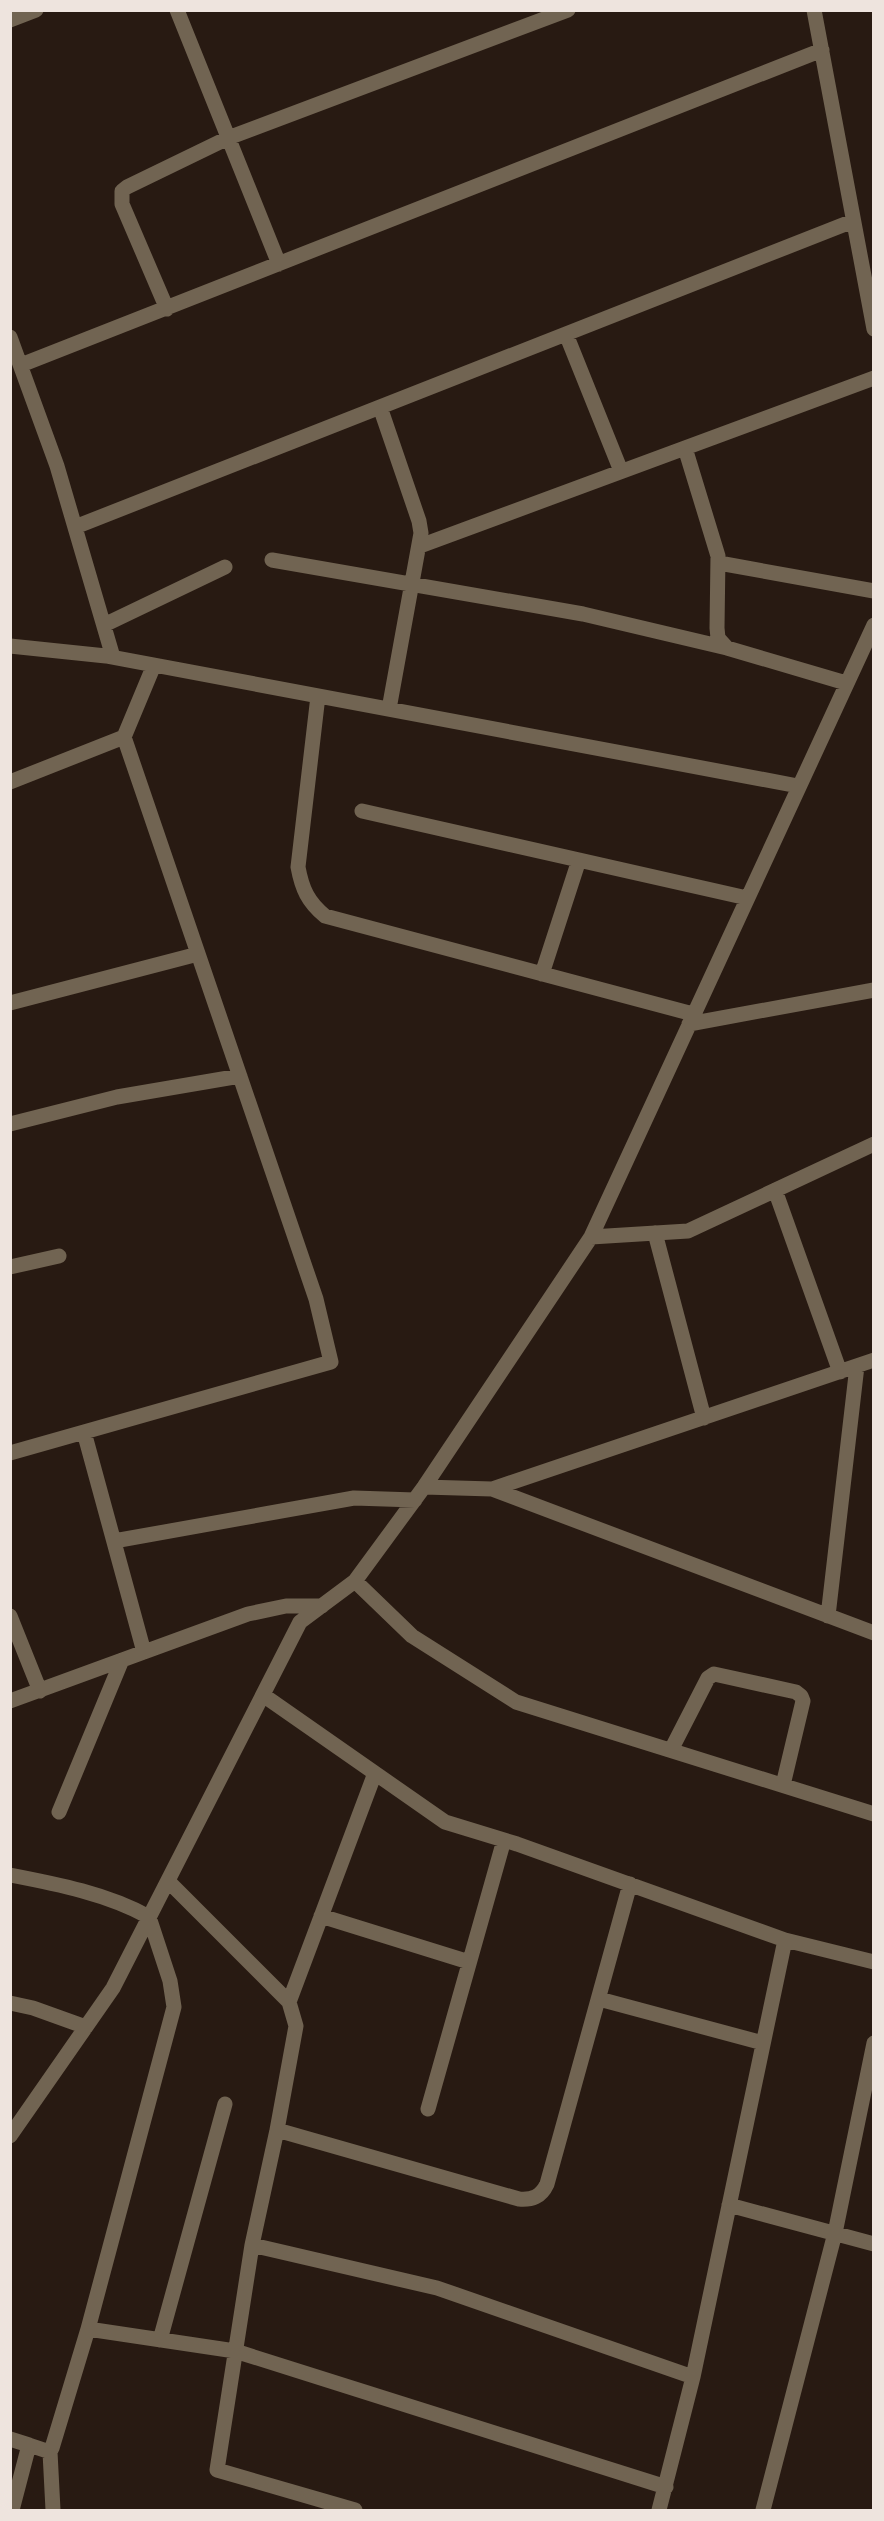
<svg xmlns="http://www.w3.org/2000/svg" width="884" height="2521" viewBox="0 0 884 2521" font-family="'DM Sans',sans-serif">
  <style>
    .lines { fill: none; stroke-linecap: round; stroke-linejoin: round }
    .minor { stroke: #716452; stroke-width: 15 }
  </style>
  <rect width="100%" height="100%" fill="#281a12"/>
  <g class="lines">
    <path class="minor" d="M177 10 279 264
      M814 10 874 329
      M10 20 36 10
      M167 309 122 204V191L127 187 228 138 568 10
      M566 334 621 471
      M10 337 57 466 113 657
      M21 365 822 50
      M380 407 419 521 421 533 389 709
      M685 448 718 556 717 628 718 638 727 648 846 683
      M75 527 853 221
      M420 546 874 378
      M272 560 583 614 727 648
      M719 563 874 591
      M104 625 225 567
      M10 646 106 656 798 786
      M318 696 298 867C302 889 308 902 325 916L693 1014
      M10 782 124 737
      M362 811 747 898
      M542 974 579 860
      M10 1003 198 954
      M689 1024 874 990
      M10 1124 117 1097 240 1076
      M775 1190 840 1372
      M655 1233 704 1418
      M591 1237 688 1231 874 1144
      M10 1267 59 1256
      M84 1432 144 1652
      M10 1453 331 1362 316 1299 124 737 154 665
      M424 1487 492 1489 874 1360
      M492 1489 874 1633
      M114 1541 354 1498 415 1500
      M355 1581 412 1636 516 1702 874 1814
      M10 1616 40 1691
      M828 1616 857 1366
      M263 1695 445 1822 517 1844 785 1940 874 1962
      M10 1701 248 1614 286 1606H322
      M671 1750 708 1678 714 1674 796 1692 801 1696 803 1701 783 1785
      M59 1812 122 1660
      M10 1875C57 1884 108 1894 149 1917L170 1981 174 2007 88 2329 52 2448 50 2452 29 2445
      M168 1881 289 2002 375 1773
      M321 1916 469 1962
      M599 1999 763 2043
      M289 2002 296 2026 277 2130 252 2245 437 2288 693 2377
      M10 2003 33 2008 86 2027
      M428 2109 504 1840
      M277 2130 519 2199C532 2200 541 2197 547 2184L630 1884
      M10 2136 113 1988 300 1622 355 1581 424 1487 591 1237 874 625
      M729 2205 874 2244
      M252 2245 217 2470 355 2510
      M88 2329 235 2351 666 2487
      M160 2340 225 2104
      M10 2439 29 2445 12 2510
      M50 2452 53 2510
      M659 2510 693 2377 785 1940
      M763 2510 835 2233 874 2043"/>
  </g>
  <rect width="884" height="2521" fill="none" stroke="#eee4de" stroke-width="24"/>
</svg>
